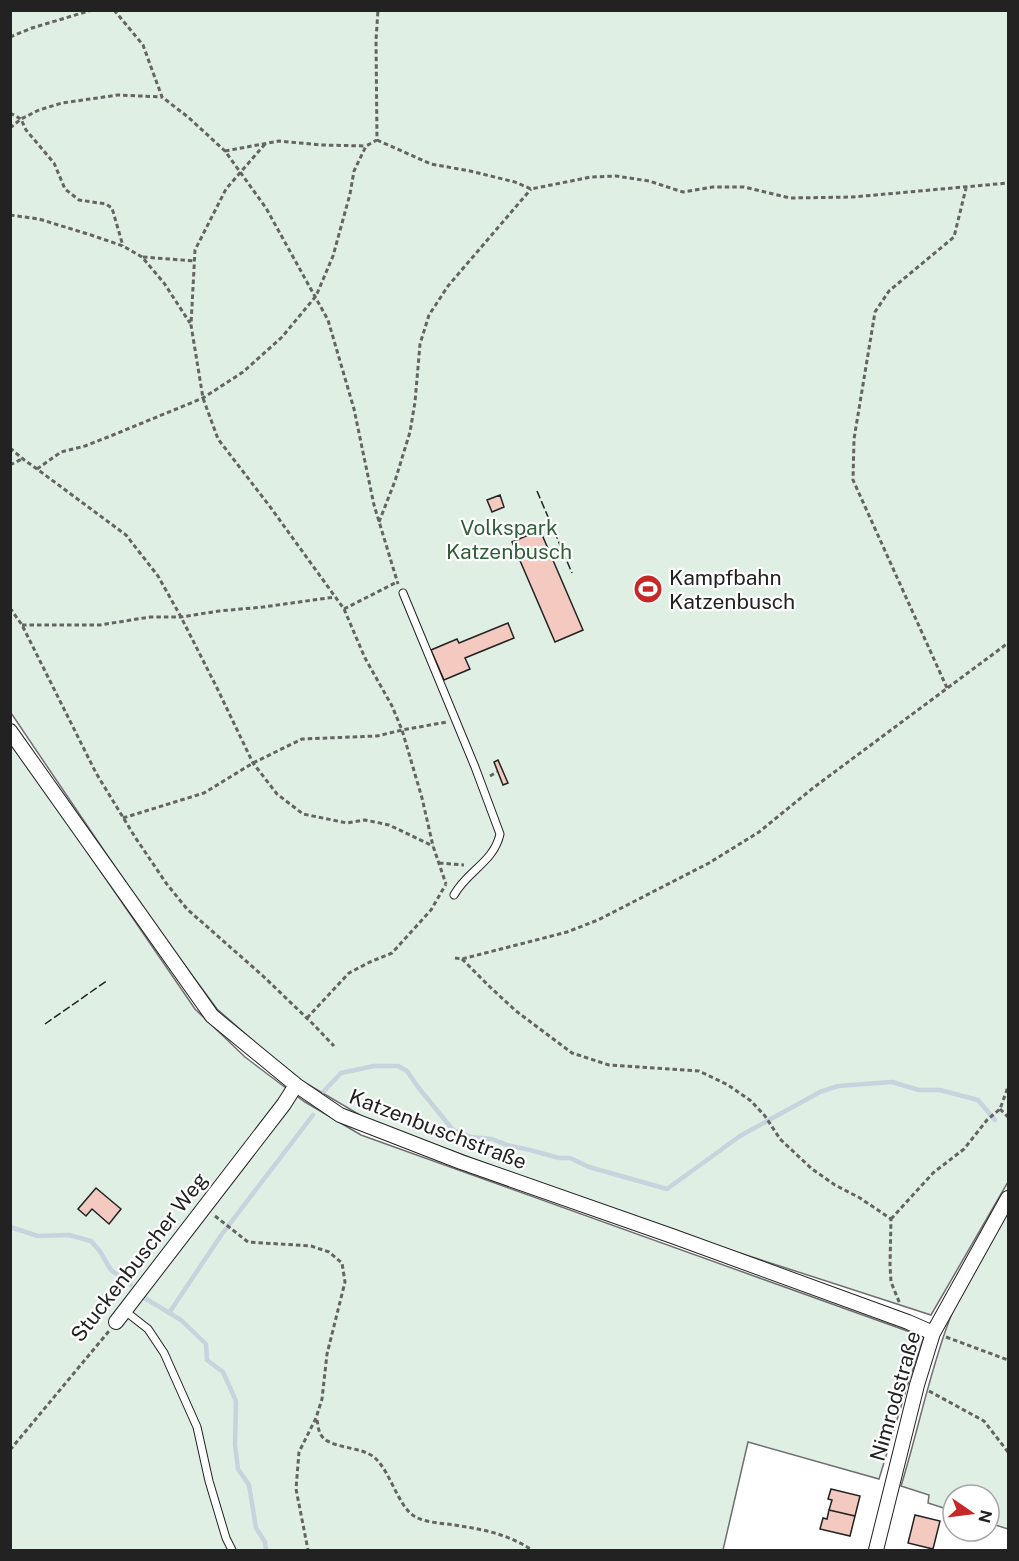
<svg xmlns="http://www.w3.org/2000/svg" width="1019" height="1561" viewBox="0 0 1019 1561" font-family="'Public Sans',sans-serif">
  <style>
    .green { fill: #e0efe3; stroke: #6f6f6f; stroke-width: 1.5 }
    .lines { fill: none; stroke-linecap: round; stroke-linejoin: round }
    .stream { stroke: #c7d3dd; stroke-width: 4.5 }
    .building { fill: #f3c9c0; stroke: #222; stroke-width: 1.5 }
    .service-casing { stroke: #222; stroke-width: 9 }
    .minor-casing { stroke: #222; stroke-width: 16 }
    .path { stroke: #646464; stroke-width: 3; stroke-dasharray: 4.5 3; stroke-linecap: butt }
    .service { stroke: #fff; stroke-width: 7 }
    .minor { stroke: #fff; stroke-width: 14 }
    .fence { stroke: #222; stroke-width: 1.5; stroke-dasharray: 8 3; stroke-linecap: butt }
    .labels { text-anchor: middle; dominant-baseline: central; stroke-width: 4.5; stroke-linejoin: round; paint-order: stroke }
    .park-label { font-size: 21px; fill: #2f5e38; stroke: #fff }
    .poi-label { font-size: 21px; fill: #222; stroke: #fff; text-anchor: start }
    .street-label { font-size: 21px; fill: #222; stroke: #fff }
  </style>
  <rect width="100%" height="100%" fill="#fff"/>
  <path class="green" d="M10 11H1008V1182L931 1315 675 1232 370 1121 292 1075 217 1009 151 920 11 713Z
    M10 743 71 828 195 1009 245 1057 278 1082 305 1102 361 1135 924 1337 907 1387 879 1479 748 1442 723 1550H11Z
    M1008 1211V1529L989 1523V1495H953V1511L928 1503 929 1495 901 1486C918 1431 929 1374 949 1321 963 1283 988 1246 1008 1211Z"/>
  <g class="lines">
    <path class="stream" d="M324 1091 341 1073 374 1066H398L407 1071 418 1087 453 1130 471 1137 492 1139 507 1145 530 1150 559 1158H570L589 1167 667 1189 740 1136 820 1092 838 1086 892 1082 919 1090H940L978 1100 995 1120
      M10 1227 38 1236 69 1235 91 1241 99 1250 111 1270 131 1285
      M143 1297 181 1320 206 1344 207 1360 223 1372 236 1401 235 1445 238 1469 249 1485 256 1528 265 1542 266 1550
      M169 1313 222 1234 313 1115"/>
  </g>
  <path class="building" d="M500 495 504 507 492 512 487 500Z
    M540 530 583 630 555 642 512 542Z
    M508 623 514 638 465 658 470 669 444 680 431 650 457 639 459 643Z
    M498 760 508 783 503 785 494 762Z
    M96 1188 121 1209 109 1224 92 1209 86 1216 78 1209Z
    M831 1489 860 1496 855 1516 829 1510 832 1500 828 1499Z
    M829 1510 855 1516 850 1536 820 1529 823 1518 827 1519Z
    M915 1515 940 1521 933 1549 908 1543Z"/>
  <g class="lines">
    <g class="service-casing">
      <path id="service" d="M403 593 475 767 500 834C494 862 467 871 454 895
        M125 1311 148 1329 164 1353 197 1427 209 1481 226 1538 232 1550"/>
    </g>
    <g class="minor-casing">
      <path id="minor" d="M10 731 212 1016 296 1085 340 1115 461 1162 672 1236 908 1322 933 1333
        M116 1322 284 1104 296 1085
        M876 1550 917 1385 933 1333 1008 1198"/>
    </g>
    <path class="path" d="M114 10 143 45 162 97 188 117 225 151 266 208 328 320 354 409 374 505 398 584
      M10 37 32 28 92 10
      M10 113 21 119 26 130 54 163 65 189 79 200 106 204 112 208 123 246
      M10 128 21 119 39 110 62 103 118 95 162 97
      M377 140 431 164 470 171 515 182 531 189 591 177 616 176 649 181 683 192 713 187H744L790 198 853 197 1008 183
      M265 144 226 189 195 250 191 325 203 398 218 439 271 508 344 609 365 658 392 706 402 730 422 798 433 846 446 884
      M225 151 279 141 321 145 366 146
      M10 215 39 219 91 235 123 246 142 257 164 283 190 323
      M143 257 195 261
      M10 448 23 459 37 469 126 535 158 576 181 617 217 688 253 763 277 794 303 814 347 823 365 820 389 825 433 846
      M10 465 22 459
      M37 469 61 452 85 446 113 435 203 398 243 372 282 337 316 296 333 256 350 194 354 171 366 146 377 140 376 40 378 10
      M379 522 395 481 410 432 415 402 420 344 429 315 448 286 531 189
      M10 608 22 625 96 773 135 837 166 883 187 909 263 976 313 1024 334 1046
      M344 609 397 582
      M22 625H100L150 617H181L219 611 263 607 335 597
      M947 688 853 480 854 439 875 312 889 291 954 237 966 188
      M490 776 497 772
      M123 818 204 793 253 763 302 739 377 736 402 730 447 722
      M439 863 464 865
      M455 958 462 959 567 932 598 920 709 863 759 832 813 788 1008 643
      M462 959 490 987 516 1011 572 1053 609 1065 699 1071 728 1085 751 1101 765 1116 780 1139 812 1169 835 1185 860 1198 891 1219 890 1265 891 1282 900 1304
      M307 1018 349 973 370 962 392 953 431 910 446 884
      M1000 1109 1008 1117
      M215 1216 248 1242 311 1246 329 1252 342 1263 345 1282 327 1354 322 1399 316 1418 299 1452 296 1489 308 1550
      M891 1219 933 1173 964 1149 987 1120 1000 1109 1008 1087
      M946 1337 1008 1360
      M929 1391 984 1421 1008 1452
      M317 1420C318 1424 318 1429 320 1433 327 1450 363 1445 376 1459 390 1472 399 1507 414 1516 425 1523 442 1523 454 1525 482 1529 508 1534 532 1550
      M10 1450 109 1331"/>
    <use href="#service" class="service"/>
    <use href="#minor" class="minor"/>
    <path class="fence" d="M537 491 572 573
      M45 1024 108 980"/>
  </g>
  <defs>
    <g id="stadium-disc" transform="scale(1.5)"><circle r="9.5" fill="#c62828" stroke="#fff"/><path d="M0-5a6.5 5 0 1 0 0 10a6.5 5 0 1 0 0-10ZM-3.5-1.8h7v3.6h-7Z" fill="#fff"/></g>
  </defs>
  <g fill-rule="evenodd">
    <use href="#stadium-disc" x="648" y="589"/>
  </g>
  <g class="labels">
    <g class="park-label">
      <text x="509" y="527">Volkspark<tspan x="509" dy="24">Katzenbusch</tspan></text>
    </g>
    <g class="poi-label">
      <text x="669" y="577">Kampfbahn<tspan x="669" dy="24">Katzenbusch</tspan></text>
    </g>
    <g class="street-label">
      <text transform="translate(438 1129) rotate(21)">Katzenbuschstraße</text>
      <text transform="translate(139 1257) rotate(-52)">Stuckenbuscher Weg</text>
      <text transform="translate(895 1396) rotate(-74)">Nimrodstraße</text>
    </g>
  </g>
  <rect width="1019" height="1561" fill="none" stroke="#222222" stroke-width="24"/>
  <g transform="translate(971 1513) rotate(104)"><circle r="28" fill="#ffffff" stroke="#a7a7a7" stroke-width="1.5"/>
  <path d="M0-4.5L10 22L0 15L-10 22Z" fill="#c62828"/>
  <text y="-9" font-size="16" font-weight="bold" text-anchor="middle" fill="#222222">N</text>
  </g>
</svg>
